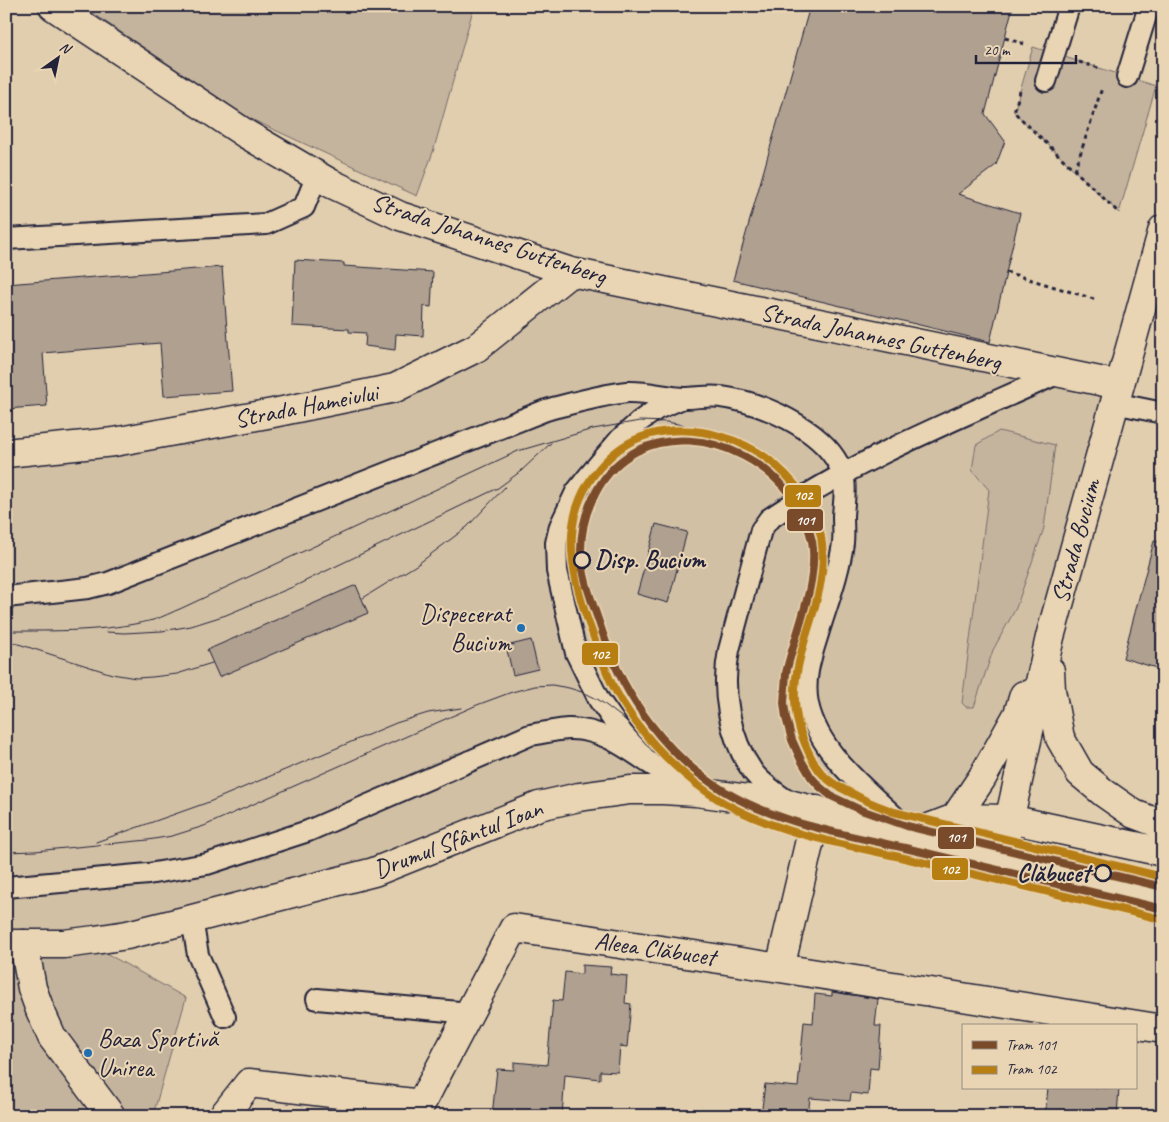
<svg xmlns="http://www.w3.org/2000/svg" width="1169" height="1122" viewBox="0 0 1169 1122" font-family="Caveat,sans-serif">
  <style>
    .built { fill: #d2c0a5 }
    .green { fill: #c5b49d; stroke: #746b6c }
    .building { fill: #afa090; stroke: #22223b }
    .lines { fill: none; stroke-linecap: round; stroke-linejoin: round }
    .service-casing { stroke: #22223b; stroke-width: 24 }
    .minor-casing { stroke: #22223b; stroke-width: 31 }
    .secondary-casing { stroke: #22223b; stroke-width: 31 }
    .path { stroke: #22223b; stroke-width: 3; stroke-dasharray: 4 4; stroke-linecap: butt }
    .service { stroke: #e9d5b3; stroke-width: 20 }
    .minor { stroke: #e9d5b3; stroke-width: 28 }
    .secondary { stroke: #e9d5b3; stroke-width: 28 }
    .tram { stroke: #22223b; stroke-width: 1 }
    .tram-1-casing { stroke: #e9d5b3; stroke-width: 11 }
    .tram-2-casing { stroke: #e9d5b3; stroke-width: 11 }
    .tram-1 { stroke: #7a4b2a; stroke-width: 8 }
    .tram-2 { stroke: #b77e12; stroke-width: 8 }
    .stop-dot { fill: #e9d5b3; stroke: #22223b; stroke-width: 2.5 }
    .poi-dot { fill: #1f6fb2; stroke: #e9d5b3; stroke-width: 2 }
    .labels { text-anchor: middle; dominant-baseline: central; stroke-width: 4; stroke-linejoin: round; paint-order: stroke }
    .street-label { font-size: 25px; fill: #22223b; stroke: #e9d5b3 }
    .stop-label { font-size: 25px; font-weight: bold; fill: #22223b; stroke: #e9d5b3; text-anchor: start }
    .poi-label { font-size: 25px; fill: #22223b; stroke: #e9d5b3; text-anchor: end }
    .line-badge { stroke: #e9d5b3; stroke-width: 2 }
    .badge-label { font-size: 14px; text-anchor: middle; font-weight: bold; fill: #fff }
  </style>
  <rect width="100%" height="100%" fill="#e1ceae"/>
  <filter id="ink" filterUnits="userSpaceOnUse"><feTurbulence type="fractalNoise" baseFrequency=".02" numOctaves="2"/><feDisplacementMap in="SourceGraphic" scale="10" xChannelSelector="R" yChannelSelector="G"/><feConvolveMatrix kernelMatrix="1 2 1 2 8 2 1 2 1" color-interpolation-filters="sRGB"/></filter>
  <g filter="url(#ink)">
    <path class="built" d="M571 272 1119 385 1050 637 982 778 913 834 630 790 252 904 6 944V453L395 388Z"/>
    <path class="green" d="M82 6H474L433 152 417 196 249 118Z
      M1033 47 1156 86 1119 213 1014 112Z
      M999 431 1055 445 1044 528 1016 608 993 650 974 707H966L962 703 989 490 972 470 976 445Z
      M6 935 95 947 186 998 155 1108 149 1116H6Z"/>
    <path class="building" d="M810 6H1013L985 114 1005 141 996 165 958 194 1020 213 990 342 733 280Z
      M295 260 344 263V266L433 272 431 307 424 306 423 336 396 334 395 350 365 346 366 333 349 332V329L292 326Z
      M222 267 232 391 164 396 160 343 43 353 47 406 6 409V284Z
      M656 524 687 532 668 603 637 594Z
      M1154 541 1163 542V670L1123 658Z
      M356 585 368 613 219 677 207 650Z
      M531 640 538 669 513 675 506 646Z
      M582 965 611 967 610 974 627 976 625 1003 631 1004 627 1047 620 1046 618 1072 600 1071V1079L565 1075 562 1116H492L497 1069 514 1070V1062L547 1065 553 1000 562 1001 565 972 582 974Z
      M832 992 878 999 875 1026H881L878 1069 870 1068 868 1095 851 1093 850 1101 810 1098 808 1116H761L765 1084 798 1087 804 1022 813 1023 815 994 832 996Z
      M1048 1088H1119L1117 1116H1045Z"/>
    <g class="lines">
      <g class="service-casing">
        <path id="service" d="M1127 77 1149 6
          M1046 81 1069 6
          M6 239 266 224 304 207 317 175
          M683 398 657 409 640 421 620 439 587 478 576 492 560 526 556 543 557 571 576 653 599 700 623 734 649 763 694 791
          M1114 403 1163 413
          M6 597 88 588 108 583 546 410C573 403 600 395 627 392 646 391 665 397 684 398 696 398 709 395 721 397 761 402 820 428 839 465 848 481 844 498 843 516 843 525 844 534 843 543 839 574 827 604 818 634 811 656 803 679 808 704 819 757 876 797 913 834
          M792 804C778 794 763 785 753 772 729 738 721 690 729 650L761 530 769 519C858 458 960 418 1059 373
          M6 887 148 874 207 864 308 831 530 735C542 733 555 730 568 729 599 728 624 746 649 763
          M192 919 198 955 225 1017
          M317 999 470 1013"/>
      </g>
      <g class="minor-casing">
        <path id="minor" d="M53 6 246 134 330 183 400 216 571 272 1119 385
          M6 453 114 442 273 413 395 388 476 348 571 272
          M24 944 32 988 40 1010 52 1037 111 1116
          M780 968 817 810
          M223 1116 249 1083 421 1104 514 928 780 968 1163 1029"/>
      </g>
      <g class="secondary-casing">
        <path id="secondary" d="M1050 671 1051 690 1060 738 1080 773 1104 793 1134 814 1163 825
          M955 818 982 778 1018 714 1024 695
          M913 834 955 818 1009 819 1163 852
          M1001 857 1050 637 1163 229
          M6 944H64L95 940 127 935 192 919 374 872 539 806 579 797 630 790H663L696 792 793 805 1163 897"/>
      </g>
      <path class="path" d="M1005 38 1028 45
        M1079 62 1102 69
        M1020 91 1014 112 1119 213
        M1075 170 1102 88
        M1006 272 1094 299"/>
      <use href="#service" class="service"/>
      <use href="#minor" class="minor"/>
      <use href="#secondary" class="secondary"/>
      <path class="tram" d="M363 598 418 564 467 527 505 487
        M6 631C55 631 105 632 153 620 163 617 172 612 182 608L518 451 593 429 640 421 667 422 688 426 706 432 721 440 760 466
        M106 632 124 633 162 631 191 626 226 615 295 586 498 488 521 471 551 443
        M6 640 112 674 136 678 152 677 177 674 212 663
        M96 842 209 802 396 723 428 713 461 708
        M6 852 35 851 148 840 172 836 204 826 477 705 512 692 535 686 552 685 569 688 585 693 599 700 624 719 673 762 719 795 793 820"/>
      <g class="tram-1-casing">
        <path id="tram-1" d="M1163 887 907 826 861 810 831 796 820 787 811 777 801 760 792 740 786 718 784 703 786 673C795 633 819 582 812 541 808 522 799 507 788 492 740 432 637 415 596 492 586 510 581 530 581 551 582 580 594 606 603 634 624 697 666 756 724 791 778 824 845 834 905 848 991 868 1077 889 1163 909"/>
      </g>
      <g class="tram-2-casing">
        <path id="tram-2" d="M1161 919C1075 898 990 878 904 858 839 843 766 832 710 794 671 767 635 728 613 686 603 666 597 645 589 624 567 563 558 504 612 455 642 428 685 425 723 437 751 445 776 462 795 485 808 502 820 521 822 544 830 615 772 668 805 744 815 768 823 780 847 791 854 794 860 798 867 801 875 805 885 808 894 812L1163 877"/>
      </g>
      <use href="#tram-1" class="tram-1"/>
      <use href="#tram-2" class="tram-2"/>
    </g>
  </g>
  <g class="stop-dot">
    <circle cx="582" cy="560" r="8"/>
    <circle cx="1103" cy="873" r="8"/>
  </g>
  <g class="poi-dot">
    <circle cx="521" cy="628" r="5"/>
    <circle cx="88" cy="1053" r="5"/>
  </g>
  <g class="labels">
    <g class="street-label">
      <text transform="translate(489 239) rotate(18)">Strada Johannes Guttenberg</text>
      <text transform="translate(881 337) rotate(12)">Strada Johannes Guttenberg</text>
      <text transform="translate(306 406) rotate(-11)">Strada Hameiului</text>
      <text transform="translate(1076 541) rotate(-75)">Strada Bucium</text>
      <text transform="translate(458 839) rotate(-21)">Drumul Sfântul Ioan</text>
      <text transform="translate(655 949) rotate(8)">Aleea Clăbucet</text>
    </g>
    <g class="stop-label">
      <text x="595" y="560">Disp. Bucium</text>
      <text x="1090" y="873" text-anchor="end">Clăbucet</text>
    </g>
    <g class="poi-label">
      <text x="511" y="614">Dispecerat<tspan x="511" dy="29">Bucium</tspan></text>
      <text x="98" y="1039" text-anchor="start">Baza Sportivă<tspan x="98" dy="29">Unirea</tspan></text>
    </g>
  </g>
  <g class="line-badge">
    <rect x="784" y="484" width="38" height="24" rx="5" fill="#b77e12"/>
    <rect x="786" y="508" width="38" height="24" rx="5" fill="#7a4b2a"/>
    <rect x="581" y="642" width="38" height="24" rx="5" fill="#b77e12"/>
    <rect x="937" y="826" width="38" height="24" rx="5" fill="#7a4b2a"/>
    <rect x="931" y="857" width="38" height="24" rx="5" fill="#b77e12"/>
  </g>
  <g class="badge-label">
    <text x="803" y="500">102</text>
    <text x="805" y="525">101</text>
    <text x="600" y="659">102</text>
    <text x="956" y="842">101</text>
    <text x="950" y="874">102</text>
  </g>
  <rect width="1169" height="1122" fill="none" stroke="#e9d5b3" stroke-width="25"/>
  <rect x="12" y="12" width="1144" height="1097" fill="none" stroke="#22223b" stroke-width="2" filter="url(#ink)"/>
  <rect x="962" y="1024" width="175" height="65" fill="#e9d5b3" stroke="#998d83"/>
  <rect x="972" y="1041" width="25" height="8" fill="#7a4b2a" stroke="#998d83"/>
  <text x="1006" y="1050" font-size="15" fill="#22223b">Tram 101</text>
  <rect x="972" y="1066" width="25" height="8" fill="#b77e12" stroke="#998d83"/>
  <text x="1006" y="1074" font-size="15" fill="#22223b">Tram 102</text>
  <g transform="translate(58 58) rotate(33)" stroke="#e9d5b3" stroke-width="4" paint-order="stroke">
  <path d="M0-4L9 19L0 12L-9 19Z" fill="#22223b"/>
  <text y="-8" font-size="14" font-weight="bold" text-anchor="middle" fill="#22223b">N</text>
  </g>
  <path d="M976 55v8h100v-8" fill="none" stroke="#22223b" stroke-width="2.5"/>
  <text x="984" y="55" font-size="15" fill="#22223b" stroke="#e9d5b3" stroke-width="4" paint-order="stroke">20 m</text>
</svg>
